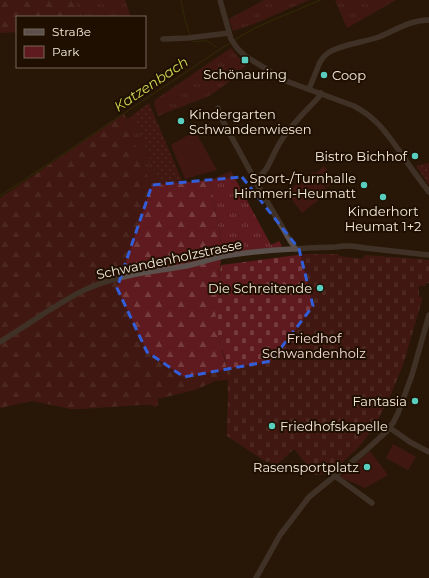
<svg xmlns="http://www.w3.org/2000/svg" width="429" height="578" viewBox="0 0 429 578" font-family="Montserrat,sans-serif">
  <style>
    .grass { fill: url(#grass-tufts) }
    .forest { fill: url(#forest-firs) }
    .cemetery { fill: url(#cemetery-stones) }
    .park { fill: #5e1a1e }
    .garden { fill: url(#garden-dots) }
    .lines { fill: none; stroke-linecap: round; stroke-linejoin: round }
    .stream { stroke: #3c4005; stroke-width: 1 }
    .minor { stroke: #5b504b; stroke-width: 5.5 }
    .marked { fill: none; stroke: #335ed9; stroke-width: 3; stroke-dasharray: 8 5; stroke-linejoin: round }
    .poi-dot { fill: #59cebe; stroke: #1e0f01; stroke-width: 1.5 }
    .labels { text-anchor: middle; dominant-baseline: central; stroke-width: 4; stroke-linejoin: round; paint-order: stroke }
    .poi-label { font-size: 13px; fill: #f6ebe0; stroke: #1e0f01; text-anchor: end }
    .street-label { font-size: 13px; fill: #f6ebe0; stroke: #1e0f01 }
    .park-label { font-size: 13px; fill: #f9dddb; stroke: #1e0f01 }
    .water-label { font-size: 14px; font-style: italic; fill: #cfda52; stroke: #1e0f01 }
  </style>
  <defs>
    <pattern id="grass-tufts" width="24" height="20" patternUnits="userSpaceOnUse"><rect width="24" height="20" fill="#5e1a1e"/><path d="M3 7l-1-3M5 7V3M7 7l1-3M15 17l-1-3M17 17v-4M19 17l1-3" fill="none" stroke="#763b3e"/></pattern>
    <pattern id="forest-firs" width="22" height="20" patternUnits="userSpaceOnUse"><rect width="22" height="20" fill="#5e1a1e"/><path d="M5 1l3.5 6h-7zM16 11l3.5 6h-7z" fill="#763b3e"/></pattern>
    <pattern id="cemetery-stones" width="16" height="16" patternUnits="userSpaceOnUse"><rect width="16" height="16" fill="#5e1a1e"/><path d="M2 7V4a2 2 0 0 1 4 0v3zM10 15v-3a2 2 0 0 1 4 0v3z" fill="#763b3e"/></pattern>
    <pattern id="garden-dots" width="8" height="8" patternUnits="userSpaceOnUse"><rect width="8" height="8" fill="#5e1a1e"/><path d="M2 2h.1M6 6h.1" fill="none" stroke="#763b3e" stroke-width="1.8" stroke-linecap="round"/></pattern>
  </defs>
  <rect width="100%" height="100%" fill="#281807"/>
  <path class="grass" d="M74 0H125L131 17H82Z
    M264 0H309L256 23 233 31 229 19Z
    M335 0H396L347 28Z
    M231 48 239 58 247 64 226 84 209 96 158 116 154 104 155 100Z
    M133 115 161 187 152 188 138 151 128 129 127 119Z
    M231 171 271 245 279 241 282 246 277 249 223 253 210 180Z"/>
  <path class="forest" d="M0 0H74L82 17H17V32L0 33Z
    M124 114 127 119 128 129 138 151 152 188 186 182 210 180 222 248 216 310 217 331 227 369 228 380 215 381 209 384 195 390 158 399V405L155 407 150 405H140L81 409H71L32 401 0 408V198Z"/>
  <path class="cemetery" d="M305 254H339V256L363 259 364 255 429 260V283H426L425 286H419V297H422V300L403 365 389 399 379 417 378 422 359 447 330 474 315 475 294 449 273 468 270 461 266 462 227 436C227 414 229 392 227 371 226 358 220 345 217 332 213 311 218 286 221 265Z"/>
  <path class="park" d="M195 131 217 170 185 179 171 145Z
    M324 166 335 181 327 187 316 173Z
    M313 172 329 192 302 213 286 192Z
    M393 444 416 457 408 470 386 458Z
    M370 451 388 475 365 488 340 477Z"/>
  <path class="garden" d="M149 103 183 183 161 187 133 115Z
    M429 163V185L416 166Z"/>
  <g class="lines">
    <path class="stream" d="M181 0 185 20 190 35
      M234 40 257 27 320 0
      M192 41C198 43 202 40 207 41 210 42 212 45 216 47
      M0 196 231 42"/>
    <path class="minor" d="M220 0 231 39 237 48 245 56 286 81 354 106C375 117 385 131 398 149 408 164 418 178 429 192
      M163 39 188 38 229 33
      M309 89 320 62C323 57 326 54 331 51 345 44 364 42 379 37 396 30 410 20 429 20
      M218 108 219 114 255 180 258 186 291 242 296 249
      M255 180C269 172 272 154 281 141 291 125 305 112 318 98L321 93
      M0 342C17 331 34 320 51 309 65 301 79 291 94 286 121 275 151 272 180 267 195 265 209 259 224 256 261 250 299 248 336 247 346 245 356 246 365 248L429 255
      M390 428 410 442 429 452
      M335 476 372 503
      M256 578 280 535 309 497 364 452 386 432 393 423 398 413 412 375 429 315"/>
  </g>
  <path d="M0 0H429V578H0ZM242 177 299 249 313 306 271 361 184 377 147 352 117 288 152 185Z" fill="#281807" fill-opacity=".55" fill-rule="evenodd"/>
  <path class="marked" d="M242 177 299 249 313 306 271 361 184 377 147 352 117 288 152 185Z"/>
  <g class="poi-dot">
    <rect x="241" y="56" width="8" height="8" rx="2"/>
    <circle cx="324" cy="75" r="4"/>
    <circle cx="181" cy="121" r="4"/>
    <circle cx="415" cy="156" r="4"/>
    <circle cx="364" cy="185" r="4"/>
    <circle cx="383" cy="197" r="4"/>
    <circle cx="320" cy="288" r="4"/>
    <circle cx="415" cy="401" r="4"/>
    <circle cx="272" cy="426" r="4"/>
    <circle cx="367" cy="467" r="4"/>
  </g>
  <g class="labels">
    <g class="poi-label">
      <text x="245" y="74" text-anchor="middle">Schönauring</text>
      <text x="332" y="75" text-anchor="start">Coop</text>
      <text x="189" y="114" text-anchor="start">Kindergarten<tspan x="189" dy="15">Schwandenwiesen</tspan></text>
      <text x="407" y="156">Bistro Bichhof</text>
      <text x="356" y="178">Sport-/Turnhalle<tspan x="356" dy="15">Himmeri-Heumatt</tspan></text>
      <text x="383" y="211" text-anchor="middle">Kinderhort<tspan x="383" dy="15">Heumat 1+2</tspan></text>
      <text x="312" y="288">Die Schreitende</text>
      <text x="407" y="401">Fantasia</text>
      <text x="280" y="426" text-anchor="start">Friedhofskapelle</text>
      <text x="359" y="467">Rasensportplatz</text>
    </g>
    <g class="street-label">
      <text transform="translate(169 259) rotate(-12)">Schwandenholzstrasse</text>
    </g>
    <g class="park-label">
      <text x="314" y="338">Friedhof<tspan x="314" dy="15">Schwandenholz</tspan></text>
    </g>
    <g class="water-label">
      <text transform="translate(151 84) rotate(-34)">Katzenbach</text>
    </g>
  </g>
  <rect x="16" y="16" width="130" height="52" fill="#1e0f01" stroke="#74675a"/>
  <rect x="24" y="29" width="20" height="6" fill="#5b504b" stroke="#74675a"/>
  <text x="52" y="36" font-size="12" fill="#f6ebe0">Straße</text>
  <rect x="24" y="46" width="20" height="12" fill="#5e1a1e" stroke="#74675a"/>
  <text x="52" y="56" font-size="12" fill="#f6ebe0">Park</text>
</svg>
